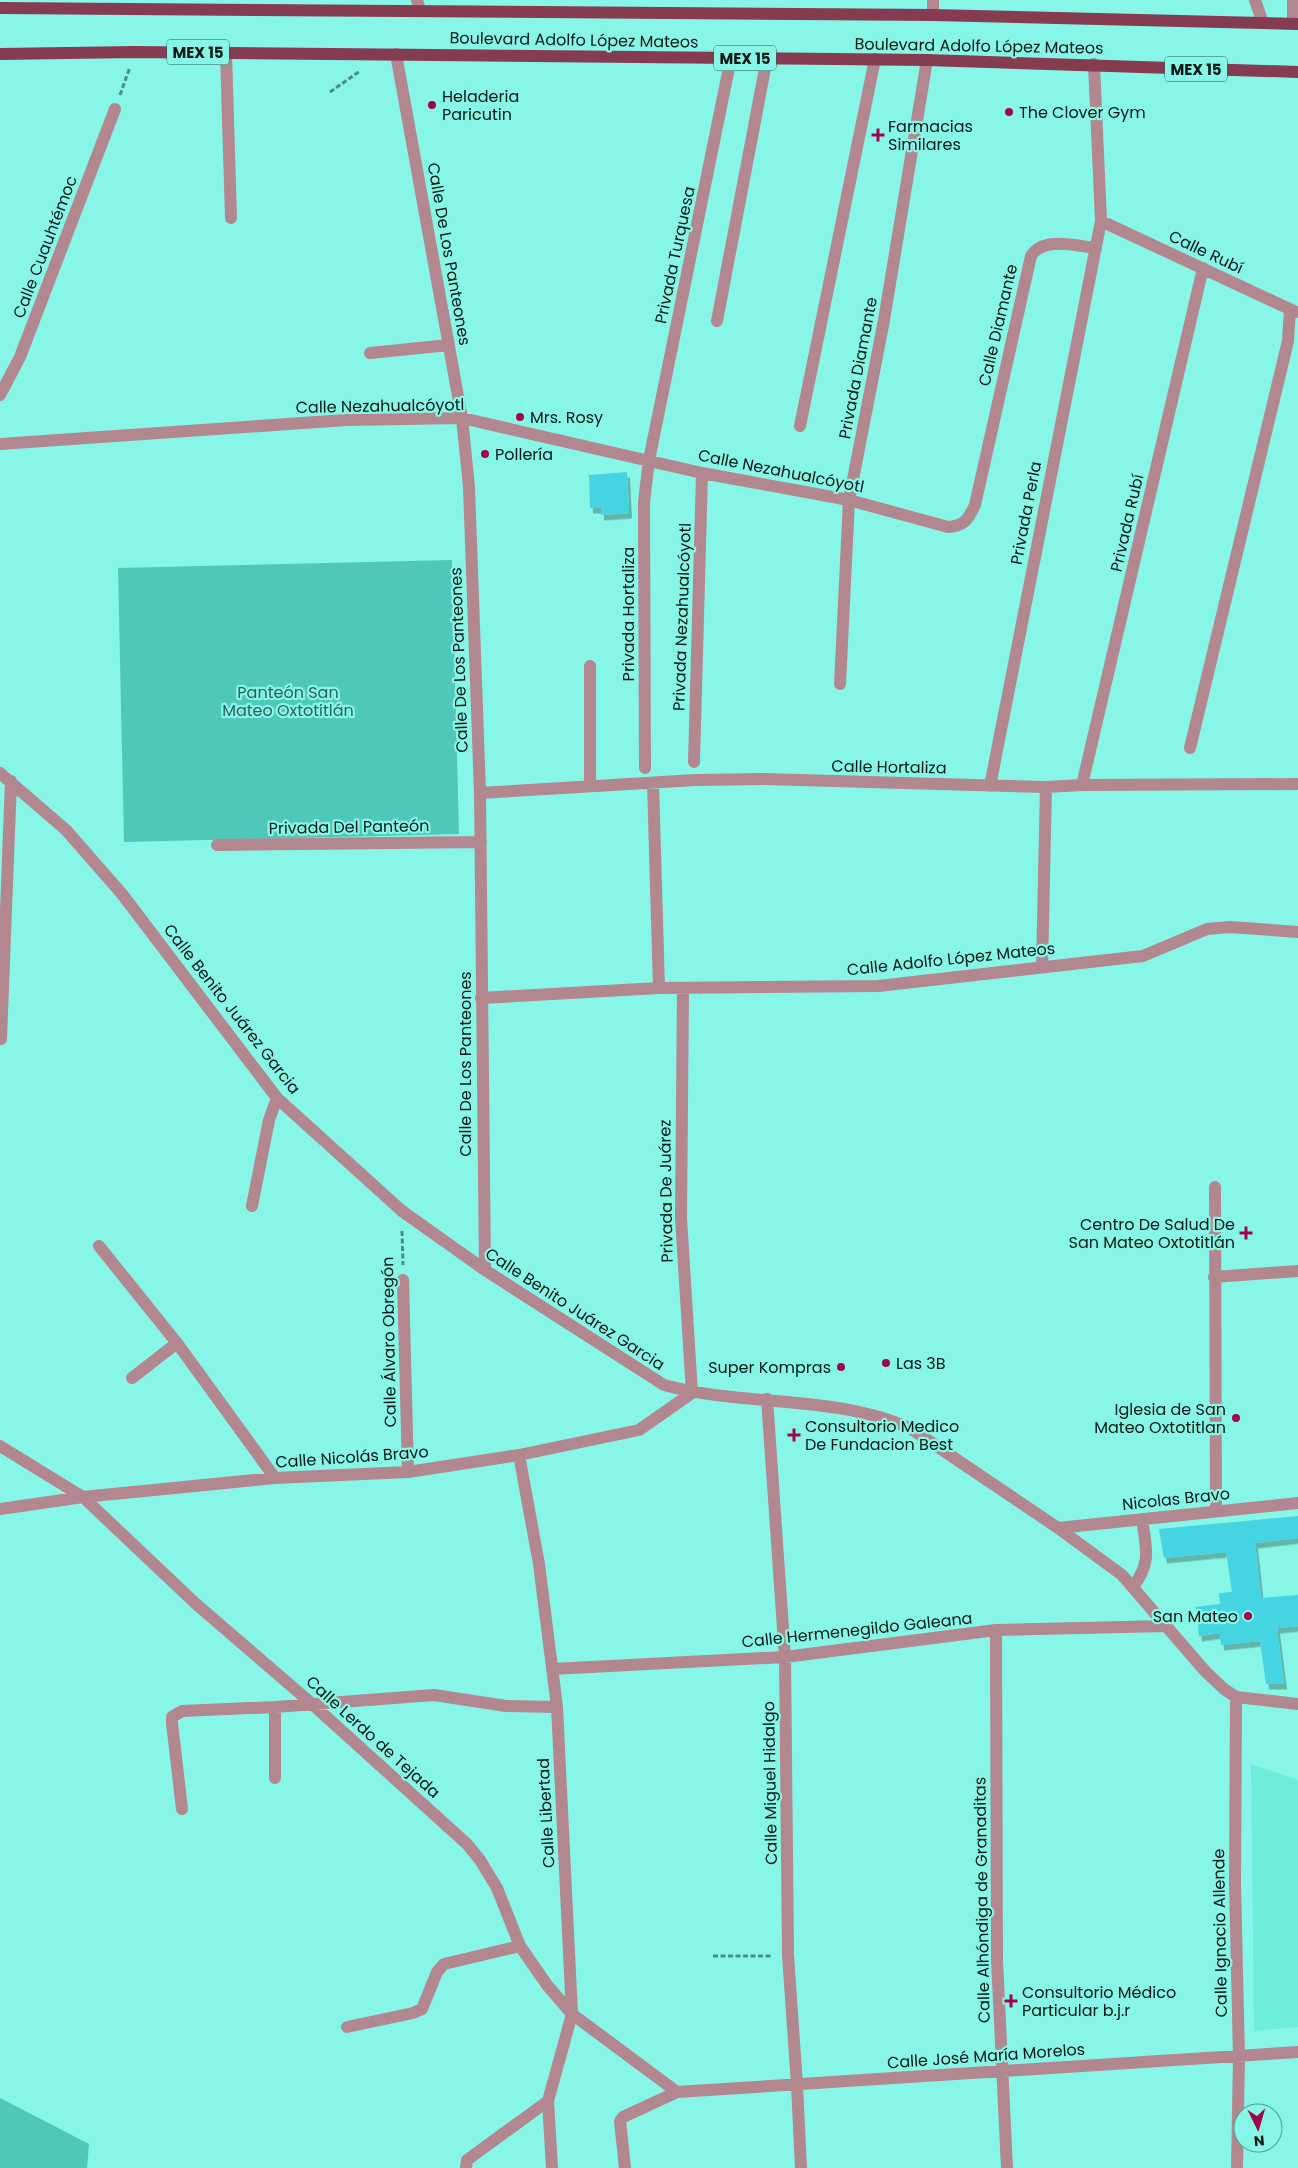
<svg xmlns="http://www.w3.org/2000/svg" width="1298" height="2168" viewBox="0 0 1298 2168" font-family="Poppins,sans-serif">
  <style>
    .built { fill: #6eecdc }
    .green { fill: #4fc7b9 }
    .building { fill: #44d4e1; filter: url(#shadow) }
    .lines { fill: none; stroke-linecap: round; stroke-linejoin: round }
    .path { stroke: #488d84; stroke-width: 3; stroke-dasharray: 5 2.5; stroke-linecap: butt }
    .minor { stroke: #b28790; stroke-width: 12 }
    .major { stroke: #853c50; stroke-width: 12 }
    .poi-dot { fill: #a0074b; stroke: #87f6e7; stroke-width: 2 }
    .labels { text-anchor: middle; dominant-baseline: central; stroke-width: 4.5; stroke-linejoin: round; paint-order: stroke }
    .shield { fill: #87f6e7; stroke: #295b54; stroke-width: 1 }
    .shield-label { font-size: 15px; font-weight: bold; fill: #011815 }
    .street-label { font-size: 16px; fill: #011815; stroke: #87f6e7 }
    .poi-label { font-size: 16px; fill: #011815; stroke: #87f6e7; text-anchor: start }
    .park-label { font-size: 16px; fill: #2b625b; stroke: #87f6e7 }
  </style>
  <defs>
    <filter id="shadow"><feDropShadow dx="3" dy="5.5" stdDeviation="0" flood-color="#0004"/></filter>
  </defs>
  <rect width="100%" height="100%" fill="#87f6e7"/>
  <path class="built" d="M1251 1764 1298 1780V2027L1254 2031Z"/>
  <path class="green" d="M452 560 459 834 124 842 118 568Z
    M0 2098 89 2144 87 2168H0Z"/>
  <path class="building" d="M627 472 629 513 601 515V508H590L589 475Z
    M1298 1516V1538L1255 1543 1261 1598 1298 1595V1626L1277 1628 1284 1684H1266L1260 1641 1221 1645 1220 1633 1199 1636 1196 1607 1220 1604 1219 1593 1232 1592 1226 1552 1164 1558 1159 1529Z"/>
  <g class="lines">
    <path class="path" d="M330 92 360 71
      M120 95 130 67
      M402 1231 403 1265
      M713 1956H772"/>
    <path class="minor" d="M417 0 420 10
      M933 0V15
      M1255 0 1263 23
      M1293 0V24
      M226 53 231 218
      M396 54 462 418 469 487 480 793 485 1270
      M1101 221 1296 312
      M717 321 767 58
      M370 353 449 345
      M0 395 20 357 115 109
      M800 426 875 59
      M0 444 346 420 462 418 702 473 849 500 948 527C964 526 968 520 975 505L1031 256C1043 236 1076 246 1096 248
      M840 684 849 500 884 320 927 60
      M1190 748 1288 341 1290 309
      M694 762 702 473
      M645 768 644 502 649 460 731 58
      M0 773 66 830 122 894 277 1098 402 1211 485 1270 664 1385C744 1407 832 1394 910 1428L1058 1528 1122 1575 1205 1671 1224 1689 1236 1697 1298 1704
      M653 783 659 988
      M590 785V666
      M1082 785 1203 268
      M990 786 1101 221 1094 64
      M480 793 696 780 764 779 1046 787 1082 785 1298 784
      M217 845 481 842
      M1042 967 1046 787
      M481 998 659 988 878 986 1143 956 1207 929 1230 927 1298 932
      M1 1039 11 781
      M1215 1187 1216 1511
      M252 1206 269 1120 277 1098
      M99 1246 177 1343 275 1478
      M1214 1277 1298 1271
      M403 1280 408 1472
      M132 1378 177 1343
      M767 1399 785 1657 788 1955 797 2085 801 2168
      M0 1446 83 1497 195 1603 311 1703 467 1844 480 1860 497 1888 520 1946 547 1985 572 2014 677 2092
      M519 1455 539 1564 557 1707 572 2014 548 2101 552 2168
      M0 1509 83 1497 275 1478 408 1472 519 1455 639 1430 692 1393 681 1218 683 988
      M1058 1528 1298 1503
      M1133 1587C1152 1562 1146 1548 1142 1519
      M996 1630 997 1960 1007 2168
      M552 1669 785 1657 996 1630 1166 1626
      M1236 1697 1235 1884 1239 2057 1237 2168
      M275 1707V1778
      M182 1809 172 1723V1717L182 1711 275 1707 434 1695 506 1706 557 1707
      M347 2027 413 2013 422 2009 437 1972 444 1964 520 1946
      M466 2168 467 2160 548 2101
      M625 2168 620 2121 623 2117 677 2092 1298 2052"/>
    <path class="major" d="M0 8 933 15 1298 24
      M0 54 135 52 927 60 1298 72"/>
  </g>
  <g class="poi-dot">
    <circle cx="432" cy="105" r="5"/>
    <circle cx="1009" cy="112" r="5"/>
    <path d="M875.5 127.5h5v5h5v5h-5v5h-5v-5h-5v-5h5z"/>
    <circle cx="520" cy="417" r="5"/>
    <circle cx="485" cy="454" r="5"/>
    <path d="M1243.5 1225.5h5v5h5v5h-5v5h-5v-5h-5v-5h5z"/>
    <circle cx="886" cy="1363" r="5"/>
    <circle cx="841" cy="1367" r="5"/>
    <circle cx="1236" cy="1418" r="5"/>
    <path d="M791.5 1427.5h5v5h5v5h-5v5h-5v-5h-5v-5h5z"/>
    <circle cx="1248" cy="1616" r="5"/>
    <path d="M1008.5 1993.5h5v5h5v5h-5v5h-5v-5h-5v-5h5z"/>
  </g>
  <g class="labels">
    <g class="shield">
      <rect x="167" y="39.5" width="62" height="25" rx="4"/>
      <rect x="714" y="45.5" width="62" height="25" rx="4"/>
      <rect x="1165" y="56.5" width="62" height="25" rx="4"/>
    </g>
    <g class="shield-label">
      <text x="198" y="52">MEX 15</text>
      <text x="745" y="58">MEX 15</text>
      <text x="1196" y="69">MEX 15</text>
    </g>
    <g class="street-label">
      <text transform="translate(574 40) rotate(1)">Boulevard Adolfo López Mateos</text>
      <text transform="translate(979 46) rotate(1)">Boulevard Adolfo López Mateos</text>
      <text transform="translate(45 247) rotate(-69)">Calle Cuauhtémoc</text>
      <text transform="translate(1206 252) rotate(25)">Calle Rubí</text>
      <text transform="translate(449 254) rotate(80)">Calle De Los Panteones</text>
      <text transform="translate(675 255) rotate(-78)">Privada Turquesa</text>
      <text transform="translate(998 325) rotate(-77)">Calle Diamante</text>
      <text transform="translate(858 368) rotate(-79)">Privada Diamante</text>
      <text transform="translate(380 406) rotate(-1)">Calle Nezahualcóyotl</text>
      <text transform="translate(781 471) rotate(11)">Calle Nezahualcóyotl</text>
      <text transform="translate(1026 513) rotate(-79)">Privada Perla</text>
      <text transform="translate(1127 523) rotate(-77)">Privada Rubí</text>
      <text transform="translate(628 614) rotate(-90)">Privada Hortaliza</text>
      <text transform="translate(682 617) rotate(-88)">Privada Nezahualcóyotl</text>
      <text transform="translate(459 660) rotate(-92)">Calle De Los Panteones</text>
      <text transform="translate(889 767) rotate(1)">Calle Hortaliza</text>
      <text transform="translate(349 827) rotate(-1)">Privada Del Panteón</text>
      <text transform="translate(951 959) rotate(-6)">Calle Adolfo López Mateos</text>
      <text transform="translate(232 1009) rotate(52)">Calle Benito Juárez Garcia</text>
      <text transform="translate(465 1064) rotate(-90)">Calle De Los Panteones</text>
      <text transform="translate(666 1191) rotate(-91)">Privada De Juárez</text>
      <text transform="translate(575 1309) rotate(33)">Calle Benito Juárez Garcia</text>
      <text transform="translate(389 1342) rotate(-91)">Calle Álvaro Obregón</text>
      <text transform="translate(352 1457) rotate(-4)">Calle Nicolás Bravo</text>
      <text transform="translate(1176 1499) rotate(-6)">Nicolas Bravo</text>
      <text transform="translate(857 1630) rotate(-6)">Calle Hermenegildo Galeana</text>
      <text transform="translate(373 1737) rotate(42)">Calle Lerdo de Tejada</text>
      <text transform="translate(770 1783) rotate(-91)">Calle Miguel Hidalgo</text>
      <text transform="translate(546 1813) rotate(-93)">Calle Libertad</text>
      <text transform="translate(982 1900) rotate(-91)">Calle Alhóndiga de Granaditas</text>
      <text transform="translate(1220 1933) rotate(-91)">Calle Ignacio Allende</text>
      <text transform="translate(986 2056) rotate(-4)">Calle José María Morelos</text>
    </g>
    <g class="poi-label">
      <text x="442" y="96">Heladeria<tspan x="442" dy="18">Paricutin</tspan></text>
      <text x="1019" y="112">The Clover Gym</text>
      <text x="888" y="126">Farmacias<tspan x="888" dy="18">Similares</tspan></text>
      <text x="530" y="417">Mrs. Rosy</text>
      <text x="495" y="454">Pollería</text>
      <text x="1235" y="1224" text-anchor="end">Centro De Salud De<tspan x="1235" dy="18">San Mateo Oxtotitlán</tspan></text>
      <text x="896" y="1363">Las 3B</text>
      <text x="831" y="1367" text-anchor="end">Super Kompras</text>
      <text x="1226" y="1409" text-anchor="end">Iglesia de San<tspan x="1226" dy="18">Mateo Oxtotitlan</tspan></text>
      <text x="805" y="1426">Consultorio Medico<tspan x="805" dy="18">De Fundacion Best</tspan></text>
      <text x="1238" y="1616" text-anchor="end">San Mateo</text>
      <text x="1022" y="1992">Consultorio Médico<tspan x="1022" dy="18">Particular b.j.r</tspan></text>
    </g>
    <g class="park-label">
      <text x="288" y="692">Panteón San<tspan x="288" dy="18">Mateo Oxtotitlán</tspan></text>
    </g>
  </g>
  <g transform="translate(1258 2128) rotate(175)"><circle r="24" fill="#87f6e7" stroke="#519d93"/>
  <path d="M0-4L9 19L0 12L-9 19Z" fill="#a0074b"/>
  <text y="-8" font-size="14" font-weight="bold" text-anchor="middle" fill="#011815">N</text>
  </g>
</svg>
